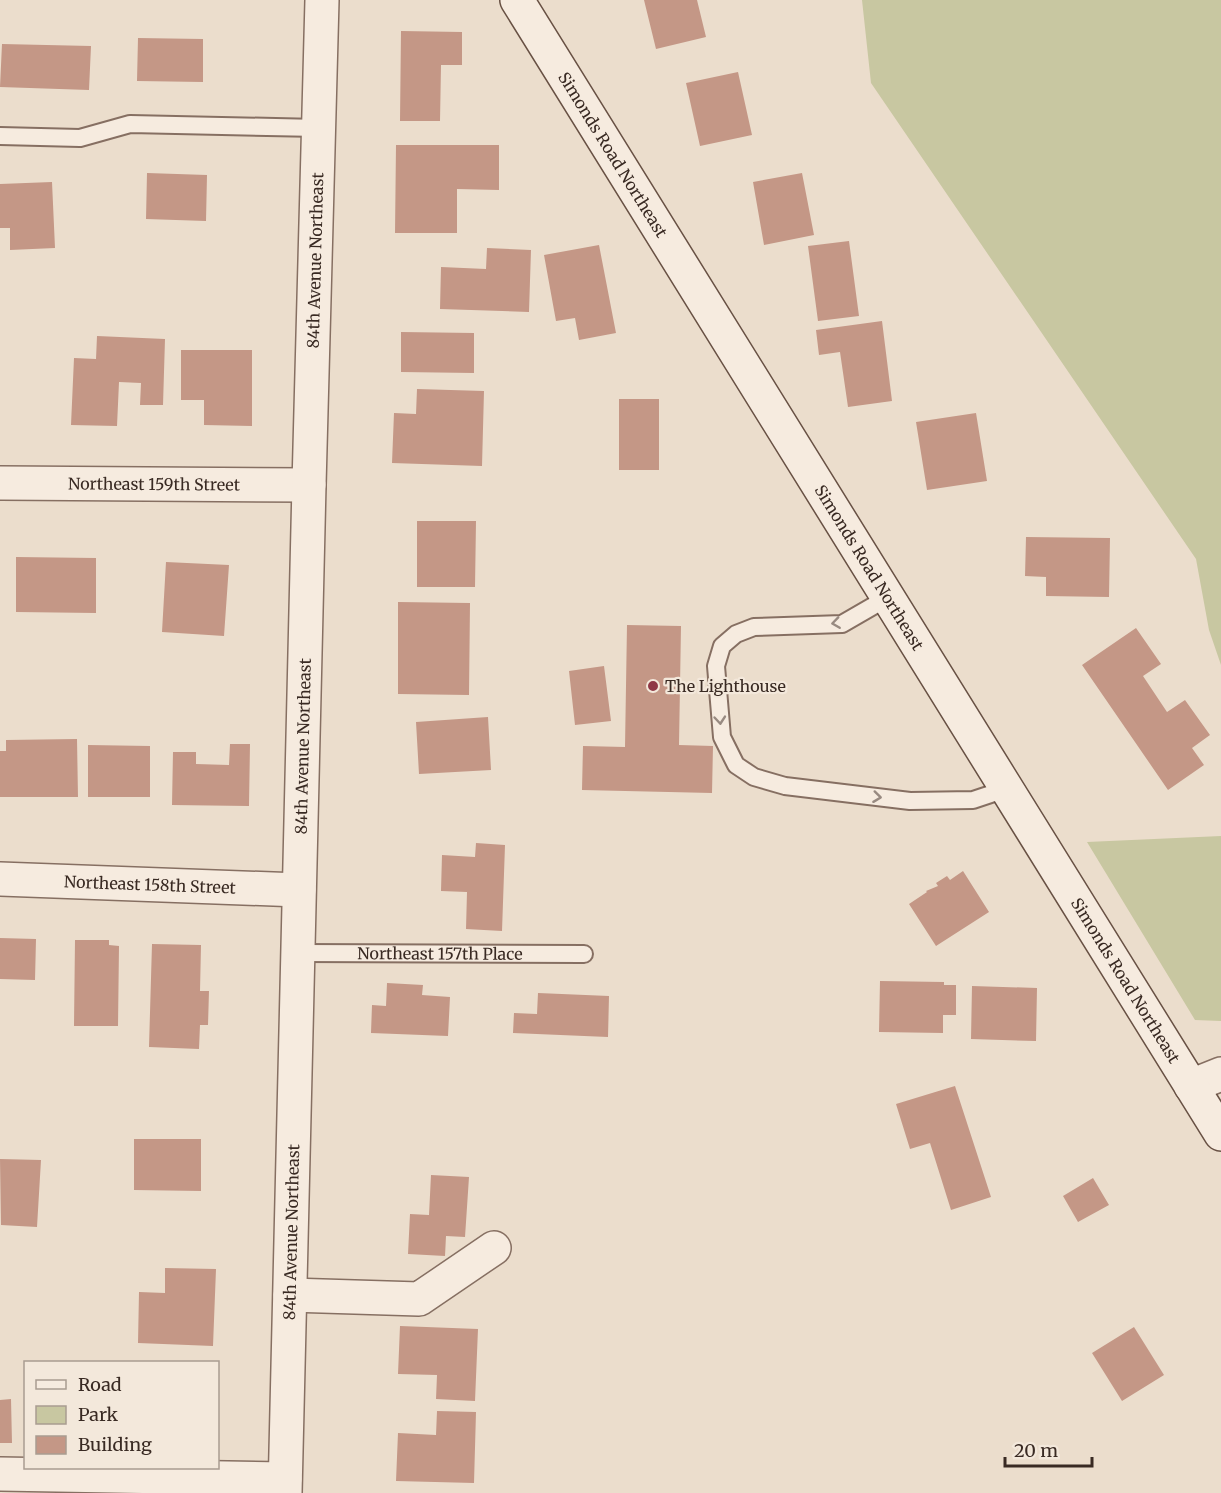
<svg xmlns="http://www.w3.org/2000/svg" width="1221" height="1493" viewBox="0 0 1221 1493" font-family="Merriweather,serif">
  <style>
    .green { fill: #c8c7a1 }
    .building { fill: #c49786 }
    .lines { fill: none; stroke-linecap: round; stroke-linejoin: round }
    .service-casing { stroke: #866f62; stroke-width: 20 }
    .minor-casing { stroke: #866f62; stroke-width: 36 }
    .tertiary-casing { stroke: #866f62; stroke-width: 36 }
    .secondary-casing { stroke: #685144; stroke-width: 36 }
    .service { stroke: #f6ebdf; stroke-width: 16 }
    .minor { stroke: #f6ebdf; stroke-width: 33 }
    .tertiary { stroke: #f6ebdf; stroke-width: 33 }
    .secondary { stroke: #f6ebdf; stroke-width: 33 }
    .oneway { stroke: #988a81 }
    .poi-dot { fill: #8f3846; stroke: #f3e8db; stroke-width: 2 }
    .labels { text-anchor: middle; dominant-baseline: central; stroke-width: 4.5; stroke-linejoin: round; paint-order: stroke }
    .street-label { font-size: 16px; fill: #392a23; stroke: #f3e8db }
    .poi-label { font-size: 16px; fill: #392a23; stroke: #f3e8db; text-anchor: start }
  </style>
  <rect width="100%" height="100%" fill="#ebddcc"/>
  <path class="green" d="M862 0H1221V665L1209 630 1196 559 871 83Z
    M1221 836V1021L1195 1020 1087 842Z"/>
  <path class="building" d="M644 0H697L706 37 656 49Z
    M401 31 462 32V65H441L440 121H400Z
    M138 38 203 39V82L137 81Z
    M2 44 91 46 89 90 0 87Z
    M738 72 752 135 700 146 686 83Z
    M396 145H499V190L457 189V233H395Z
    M147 173 207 175 206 221 146 219Z
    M802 173 814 235 764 245 753 182Z
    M52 182 55 248 10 250V228H0V184Z
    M849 241 859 316 818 321 808 246Z
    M599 245 616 333 579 340 575 318 556 321 544 255Z
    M487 248 531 250 529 312 440 309 441 267 486 269Z
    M882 321 892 401 848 407 840 352 819 355 816 330Z
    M401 332 474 333V373L401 372Z
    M97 336 165 339 163 405H140L141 383 119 382 117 426 71 425 74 358 96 359Z
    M181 350H252V426L204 425V400H181Z
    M417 389 484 391 482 466 392 463 394 413 416 414Z
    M619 399H659V470H619Z
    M976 413 987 481 927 490 916 422Z
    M417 521H476L475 587H417Z
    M1026 537 1110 538 1109 597 1046 596V577L1025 576Z
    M16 557 96 558V613L16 612Z
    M166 562 229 565 224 636 162 632Z
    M398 602 470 603 469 695 398 694Z
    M627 625 681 626 679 745 713 746 712 793 582 790 583 746 625 747Z
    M1136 628 1161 664 1143 676 1167 712 1185 700 1210 735 1192 748 1204 765 1168 790 1082 665Z
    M604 666 611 721 575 725 569 671Z
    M488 717 491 770 419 774 416 722Z
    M77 739 78 797H0V751H6V740Z
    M230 744H250L249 806 172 805 173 752H196V764L229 765Z
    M88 745 150 746V797H88Z
    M476 843 505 845 502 931 466 929 467 892 441 891 442 855 475 857Z
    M963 871 989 912 936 946 909 904 927 892 926 891 938 886 936 883 947 876 950 880Z
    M0 938 36 939 35 980 0 979Z
    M75 940H109V945L119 946 118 1026H74Z
    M152 944 201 945 200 991H209L208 1025H200L199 1049 149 1047Z
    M880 981 944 982V985H956V1015H943V1033L879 1032Z
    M387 983 423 985 422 995 450 997 448 1036 371 1033 372 1005 386 1006Z
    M972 986 1037 988 1036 1041 971 1039Z
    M538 993 609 996 608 1037 513 1033 514 1013 537 1014Z
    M955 1086 991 1197 951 1210 930 1143 910 1149 896 1104Z
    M134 1139H201V1191L134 1190Z
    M0 1159 41 1160 37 1227 1 1225Z
    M431 1175 469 1177 465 1237 446 1236 445 1256 408 1254 410 1214 429 1215Z
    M1093 1178 1109 1205 1078 1222 1063 1196Z
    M165 1268 216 1269 213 1346 138 1343 139 1292 165 1293Z
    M400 1326 478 1329 475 1401 436 1399 437 1375 398 1374Z
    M1134 1327 1164 1375 1122 1401 1092 1353Z
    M11 1399 12 1443H0V1400Z
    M437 1411 476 1412 474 1483 396 1481 398 1433 436 1435Z"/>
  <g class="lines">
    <g class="service-casing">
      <g id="service">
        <path d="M0 136 80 138 130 124 319 128"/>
        <path d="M887 598 842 624 754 627 736 634 722 646 716 666 722 737 736 765 754 777 785 786 910 801 973 800 1006 789"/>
        <path id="s1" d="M298 953 584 954"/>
      </g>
    </g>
    <g class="minor-casing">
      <g id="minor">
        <path id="s2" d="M0 483 309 485"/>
        <path id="s3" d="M0 879 299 890"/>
        <path d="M1191 1086 1221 1074"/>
        <path d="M290 1295 419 1299 494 1248"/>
        <path d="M0 1474 285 1479"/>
      </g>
    </g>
    <g class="tertiary-casing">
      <g id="tertiary">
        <path id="s4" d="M285 1493 309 485 322 0"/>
      </g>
    </g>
    <g class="secondary-casing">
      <g id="secondary">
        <path id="s5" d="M517 0 1221 1134"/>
      </g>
    </g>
    <use href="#service" class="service"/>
    <use href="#minor" class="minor"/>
    <use href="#tertiary" class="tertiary"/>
    <use href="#secondary" class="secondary"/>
  </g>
  <defs><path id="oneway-chevron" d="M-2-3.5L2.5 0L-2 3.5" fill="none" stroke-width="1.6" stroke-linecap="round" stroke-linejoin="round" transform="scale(1.5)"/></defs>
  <g class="oneway">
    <use href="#oneway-chevron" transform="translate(836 623) rotate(172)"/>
    <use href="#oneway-chevron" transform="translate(720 720) rotate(85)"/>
    <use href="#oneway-chevron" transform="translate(877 797) rotate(7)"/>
  </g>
  <circle class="poi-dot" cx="653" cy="686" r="6"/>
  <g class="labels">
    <g class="street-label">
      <text stroke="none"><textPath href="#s5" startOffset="182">Simonds Road Northeast</textPath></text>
      <text stroke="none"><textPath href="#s4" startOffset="1233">84th Avenue Northeast</textPath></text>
      <text stroke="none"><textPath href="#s2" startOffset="154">Northeast 159th Street</textPath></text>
      <text stroke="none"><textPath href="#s5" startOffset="668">Simonds Road Northeast</textPath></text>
      <text stroke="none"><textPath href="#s4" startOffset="747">84th Avenue Northeast</textPath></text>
      <text stroke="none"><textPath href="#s3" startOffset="150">Northeast 158th Street</textPath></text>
      <text stroke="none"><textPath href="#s1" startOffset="142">Northeast 157th Place</textPath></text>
      <text stroke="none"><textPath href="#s5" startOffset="1154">Simonds Road Northeast</textPath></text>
      <text stroke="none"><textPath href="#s4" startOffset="261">84th Avenue Northeast</textPath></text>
    </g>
    <g class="poi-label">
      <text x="665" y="686">The Lighthouse</text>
    </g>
  </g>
  <rect x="24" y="1361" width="195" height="108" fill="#f3e8db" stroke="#a99c91" stroke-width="1.5"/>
  <rect x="36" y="1380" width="30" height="9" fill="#f6ebdf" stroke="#a99c91" stroke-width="1.5"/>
  <text x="78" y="1391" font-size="18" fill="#392a23">Road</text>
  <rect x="36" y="1406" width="30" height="18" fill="#c8c7a1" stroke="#a99c91" stroke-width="1.5"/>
  <text x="78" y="1421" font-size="18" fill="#392a23">Park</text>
  <rect x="36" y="1436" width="30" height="18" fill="#c49786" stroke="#a99c91" stroke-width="1.5"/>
  <text x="78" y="1451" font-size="18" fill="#392a23">Building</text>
  <path d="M1005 1457v9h87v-9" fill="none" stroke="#392a23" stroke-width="3"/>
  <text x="1014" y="1457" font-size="18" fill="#392a23" stroke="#f3e8db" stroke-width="4.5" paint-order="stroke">20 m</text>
</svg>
